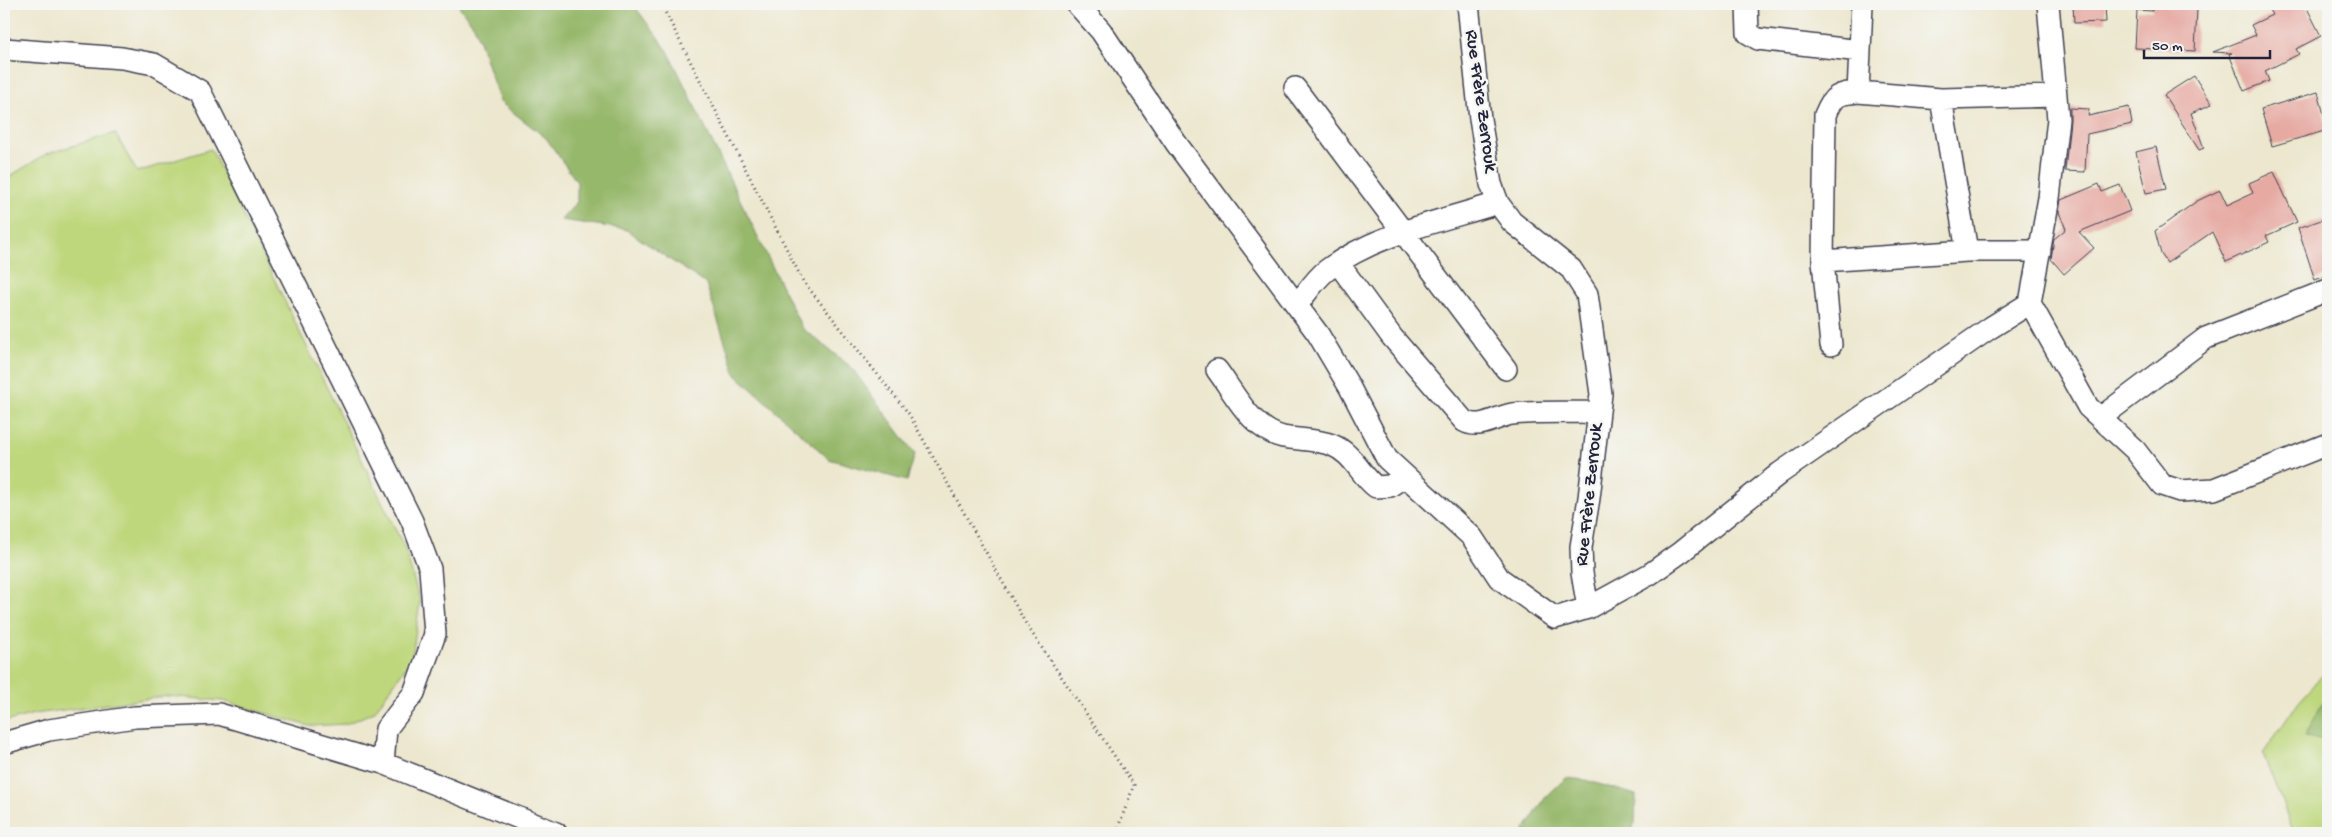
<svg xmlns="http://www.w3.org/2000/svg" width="2332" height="837" viewBox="0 0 2332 837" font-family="'Gochi Hand',sans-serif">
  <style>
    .green { fill: #bed77b; stroke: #707c5b }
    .forest { fill: #96b86b; stroke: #5c6d53 }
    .building { fill: #e6aaa3 }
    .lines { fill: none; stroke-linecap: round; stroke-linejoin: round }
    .minor-casing { stroke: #404051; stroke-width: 24 }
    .path { stroke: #404051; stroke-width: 3; stroke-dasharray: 1 4; stroke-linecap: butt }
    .minor { stroke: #fff; stroke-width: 21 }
    .labels { text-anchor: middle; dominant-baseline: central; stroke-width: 5; stroke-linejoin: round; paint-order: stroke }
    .street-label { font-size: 19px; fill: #22223b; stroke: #f6f6f2 }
  </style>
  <rect width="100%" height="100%" fill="#f6f6f2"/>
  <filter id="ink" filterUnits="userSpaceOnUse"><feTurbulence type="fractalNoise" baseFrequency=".02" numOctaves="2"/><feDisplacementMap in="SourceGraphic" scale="10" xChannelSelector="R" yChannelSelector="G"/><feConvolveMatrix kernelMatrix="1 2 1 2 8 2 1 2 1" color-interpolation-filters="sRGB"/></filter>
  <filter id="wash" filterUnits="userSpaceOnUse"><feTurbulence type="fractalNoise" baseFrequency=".0096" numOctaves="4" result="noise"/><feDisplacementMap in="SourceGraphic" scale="20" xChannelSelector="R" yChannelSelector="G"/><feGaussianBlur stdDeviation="1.12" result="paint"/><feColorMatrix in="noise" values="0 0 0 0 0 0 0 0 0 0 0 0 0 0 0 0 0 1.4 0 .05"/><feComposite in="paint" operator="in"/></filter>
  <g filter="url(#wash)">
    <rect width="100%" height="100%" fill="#ece7ce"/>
    <path class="green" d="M115 133 137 172 211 149 405 549 420 601 412 658 374 712 346 724 309 726 223 701 168 696 34 714 4 722V180L46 154Z
      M2328 669V833H2294L2263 754 2299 701Z"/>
    <path class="forest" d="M457 4H633L668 51 802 328 851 367 915 454 907 481 829 459 736 375 706 284 625 229 561 220 577 202V182L546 138 500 102 474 26Z
      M2328 696V740L2305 737 2325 698Z
      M1566 778 1585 780 1636 795 1635 823 1630 833H1523L1545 798Z"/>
    <g id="blocks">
      <path class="building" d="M2073 4H2105L2106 22 2074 23Z
        M2152 4H2168L2167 7 2197 9 2195 51 2135 48 2137 10 2152 11Z
        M2266 4H2305L2321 36 2296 49 2299 54 2265 71 2269 81 2244 91 2229 54 2232 53 2213 52 2256 35 2251 25 2272 15Z
        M2194 76 2212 104 2191 113 2204 148 2199 150 2164 95Z
        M2318 92 2328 130 2272 146 2261 109Z
        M2129 107 2132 124 2087 134 2085 172 2065 171 2070 120V108L2089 109 2088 116Z
        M2156 147 2166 189 2146 193 2136 152Z
        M2274 172 2297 222 2266 236 2269 242 2226 262 2212 232 2167 263 2161 254 2155 231 2197 201 2220 190 2227 205 2253 193 2249 183Z
        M2099 184 2102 192 2120 185 2130 211 2079 232 2094 248 2064 274 2051 259 2054 239 2066 229 2059 212 2061 200Z
        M2324 219 2328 231V275L2315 280 2298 228Z"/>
    </g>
  </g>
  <g filter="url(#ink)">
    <use href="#blocks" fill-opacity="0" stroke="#404051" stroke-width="1"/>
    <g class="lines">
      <g class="minor-casing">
        <path id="minor" d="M1077 4 1101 31 1176 143 1318 334 1349 386 1387 459 1472 537 1499 578 1555 618 1588 608
          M1468 4 1480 119 1491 184 1498 203 1512 222 1571 269 1587 294 1601 394 1589 498 1581 547 1582 573 1588 608 1650 574 1681 552 1780 473 1990 328 2030 303
          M1747 4 1748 33 1758 39 1860 51 1858 92 1941 99 2056 96
          M2048 4 2058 119 2049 198 2030 303 2088 407 2135 450 2162 485 2180 491 2214 489 2328 444
          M4 49 122 58 154 64 200 91 412 521 430 569 435 634 414 693 386 729 383 763
          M1860 51 1862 4
          M1295 88 1506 369
          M1941 99 1967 251H2040
          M1823 261 1825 115C1833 95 1837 94 1858 92
          M1338 263 1392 337 1464 421C1480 430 1495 417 1512 414 1540 411 1570 413 1599 412
          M1297 305C1306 294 1315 279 1327 270 1375 234 1441 221 1498 203
          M1831 345 1823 261 1967 251
          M1217 370C1235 394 1252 430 1283 437 1299 440 1317 439 1332 445 1353 453 1360 475 1376 487L1390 486 1405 476
          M2100 418 2206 338 2328 290
          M4 743 49 730 135 717 219 714 383 763 556 833"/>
      </g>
      <path class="path" d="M661 4 803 281 909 414 1026 624 1134 785 1116 833"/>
      <use href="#minor" class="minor"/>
    </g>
  </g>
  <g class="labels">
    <g class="street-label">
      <text transform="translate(1480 101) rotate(82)">Rue Frère Zerrouk</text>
      <text transform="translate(1590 495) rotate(-84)">Rue Frère Zerrouk</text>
    </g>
  </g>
  <rect width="2332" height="837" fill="none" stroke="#f6f6f2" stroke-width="20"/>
  <path d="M2144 50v8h126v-8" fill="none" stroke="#22223b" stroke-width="2.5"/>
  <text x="2152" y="50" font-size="15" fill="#22223b" stroke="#f6f6f2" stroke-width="4" paint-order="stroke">50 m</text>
</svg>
